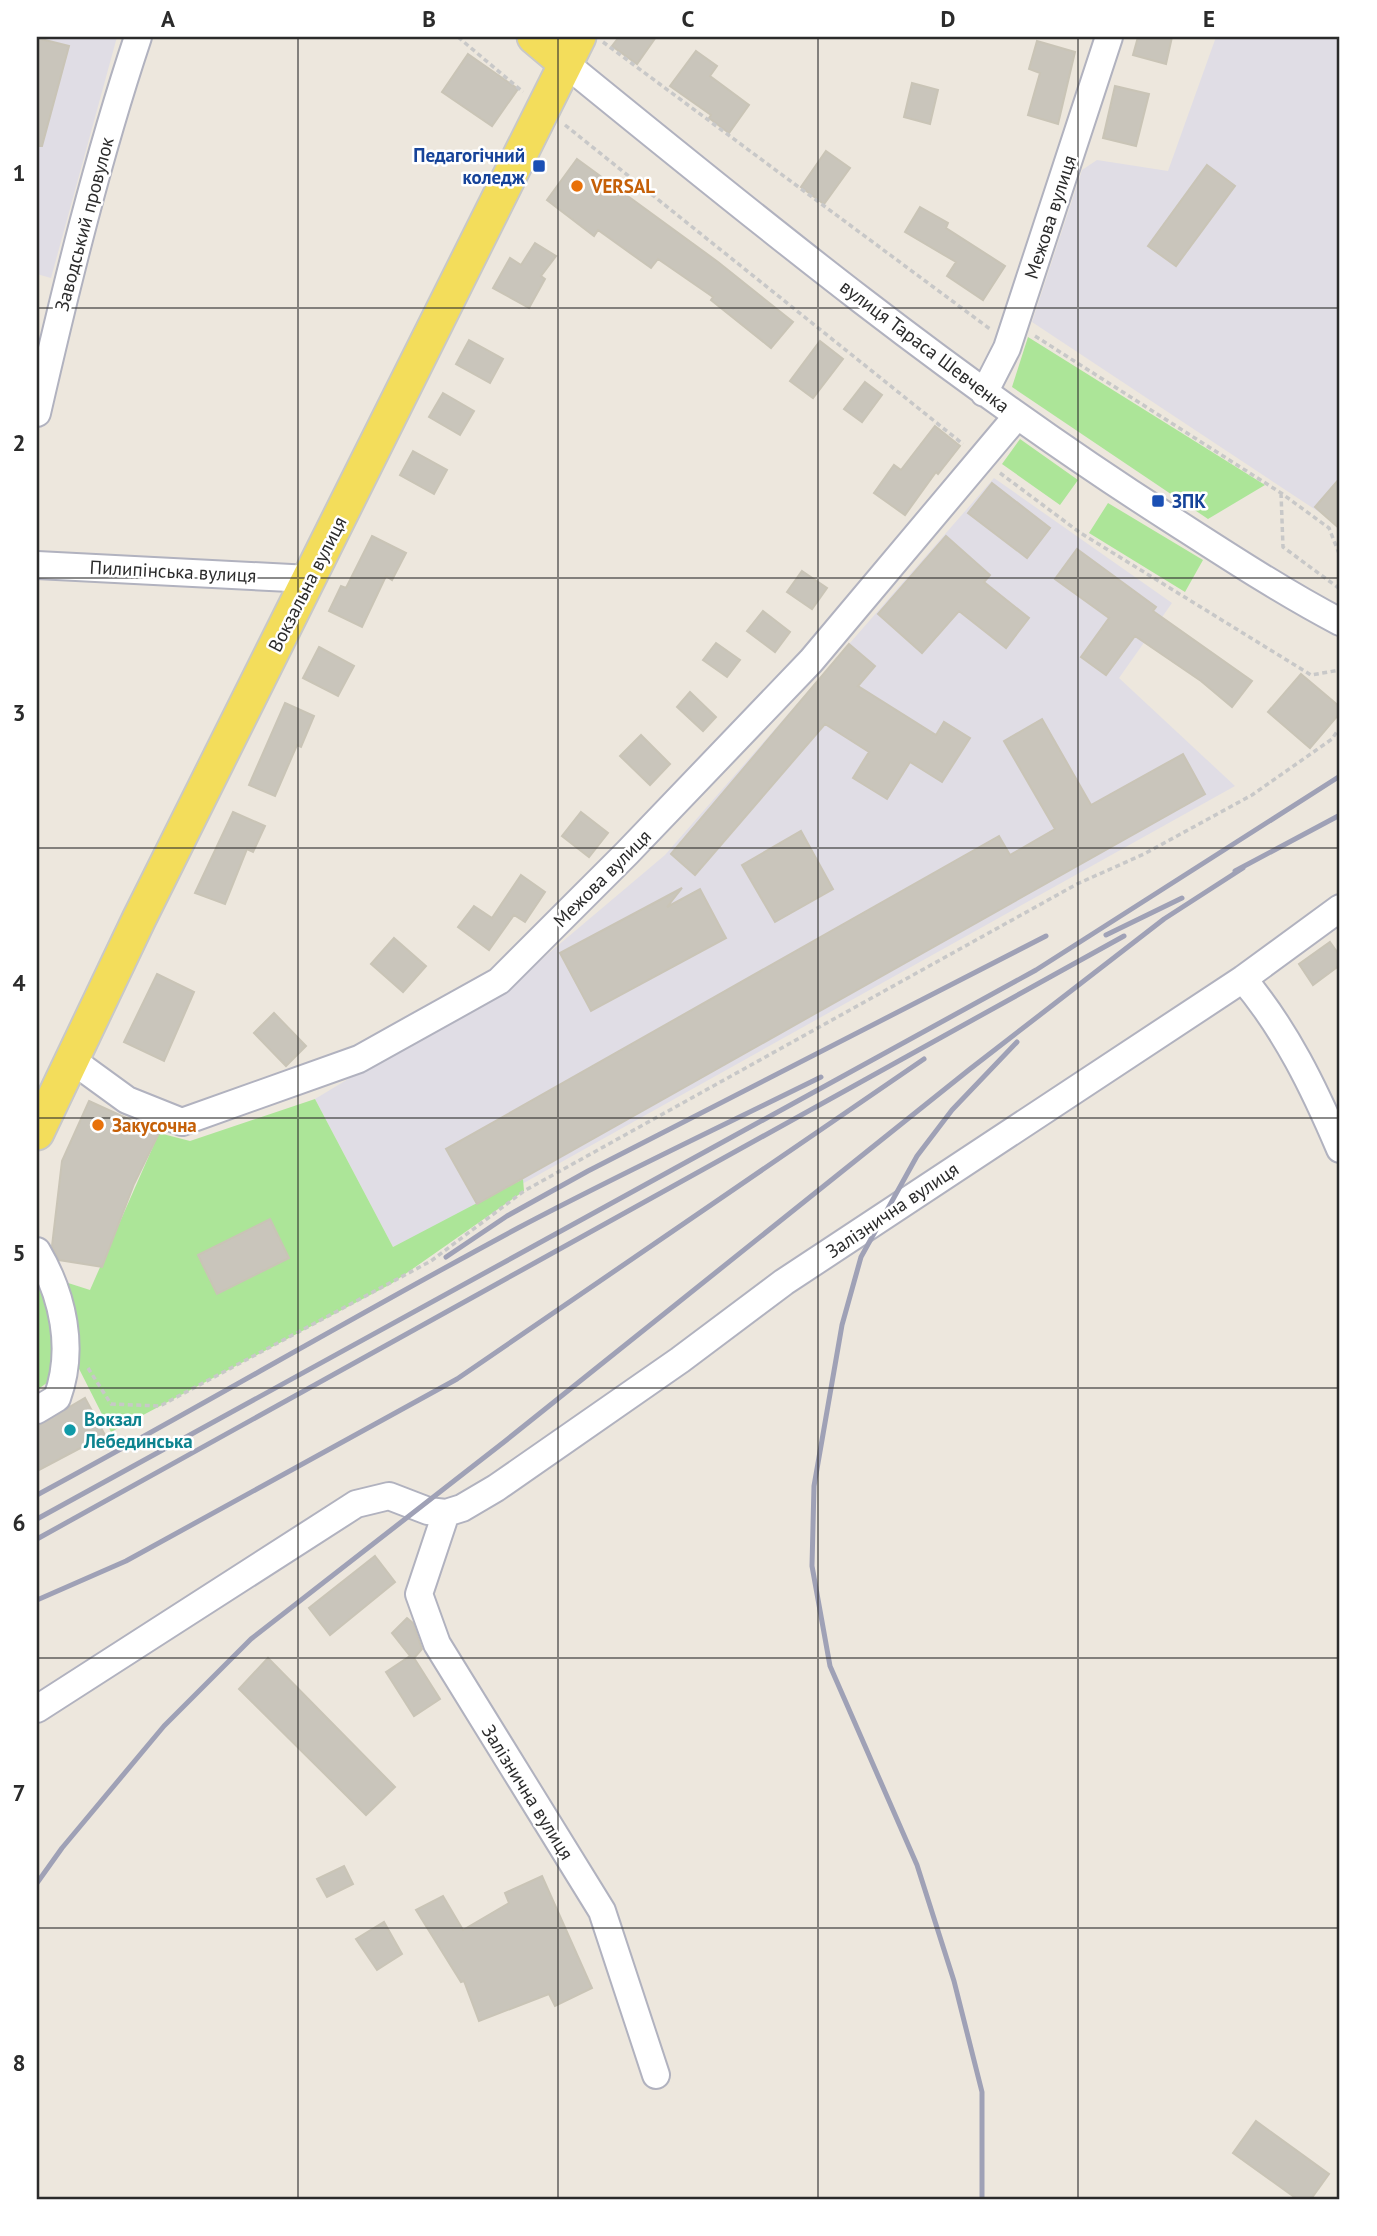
<svg xmlns="http://www.w3.org/2000/svg" width="1377" height="2236" viewBox="0 0 1377 2236" font-family="'PT Sans',sans-serif">
  <style>
    .industrial { fill: #e0dde5 }
    .green { fill: #ace598 }
    .building { fill: #c9c5bb; stroke: #c9c4b6; stroke-width: 2 }
    .lines { fill: none; stroke-linecap: round; stroke-linejoin: round }
    .minor-casing { stroke: #b1b2bf; stroke-width: 30 }
    .major-casing { stroke: #c8c8c8; stroke-width: 37 }
    .path { stroke: #c8c8c8; stroke-width: 3.5; stroke-dasharray: 5 3.5; stroke-linecap: butt }
    .minor { stroke: #fff; stroke-width: 26 }
    .major { stroke: #f3dd5b; stroke-width: 33 }
    .rail { stroke: #9fa1b6; stroke-width: 5 }
    .grid { fill: none; stroke: #2b2b2b; stroke-width: 2; stroke-opacity: 0.55 }
    .transit-dot { fill: #1a4fb4; stroke: #fff; stroke-width: 2.5 }
    .food-dot { fill: #e8710a; stroke: #fff; stroke-width: 2.5 }
    .culture-dot { fill: #0f9aa8; stroke: #fff; stroke-width: 2.5 }
    .labels { text-anchor: middle; dominant-baseline: central; stroke-width: 5; stroke-linejoin: round; paint-order: stroke }
    .transit-label { font-size: 19px; font-weight: bold; fill: #164399; stroke: #fff; text-anchor: end }
    .food-label { font-size: 19px; font-weight: bold; fill: #c56008; stroke: #fff; text-anchor: start }
    .street-label { font-size: 19px; fill: #2b2b2b; stroke: #fff }
    .culture-label { font-size: 19px; font-weight: bold; fill: #0d838f; stroke: #fff; text-anchor: start }
    .neatline { fill: none; stroke: #2b2b2b; stroke-width: 2.5 }
    .grid-label { font-size: 23px; text-anchor: middle; font-weight: bold; fill: #2b2b2b }
  </style>
  <rect width="100%" height="100%" fill="#ede7dd"/>
  <path class="industrial" d="M37 37H117L51 278 37 274Z
    M1216 37H1340V526L1032 322 1082 170 1097 160 1168 171Z
    M994 478 1172 603 1119 678 1235 786 522 1184 393 1247 315 1099 530 969 665 855Z"/>
  <path class="green" d="M1028 337 1265 485 1208 519 1012 387Z
    M1020 439 1078 480 1060 505 1002 464Z
    M1108 503 1203 560 1185 592 1089 533Z
    M315 1099 393 1247 523 1179 524 1191 391 1284 111 1432 66 1343 55 1377 37 1390V1273L90 1290 159 1133 190 1141Z"/>
  <path class="building" d="M619 37H656L637 64 612 46Z
    M1138 37H1172L1166 64 1133 55Z
    M37 38 69 46 42 146H37Z
    M1037 41 1075 52 1058 124 1028 115 1040 73 1029 69Z
    M696 51 717 66 710 76 749 105 729 133 709 118 711 115 670 86Z
    M468 54 518 89 492 126 442 92Z
    M912 83 938 90 930 124 904 117Z
    M1115 86 1149 94 1136 146 1103 138Z
    M826 151 850 168 824 204 801 187Z
    M577 159 718 262 793 322 771 348 711 300 713 297 658 259 651 268 598 230 594 236 547 200Z
    M1207 165 1235 186 1176 266 1148 246Z
    M920 207 948 223 946 228 1005 266 983 300 947 276 956 262 905 232Z
    M535 243 556 256 541 276 545 279 529 308 493 288 510 258 521 265Z
    M469 340 503 359 490 383 456 364Z
    M820 341 843 359 813 398 790 381Z
    M865 382 882 395 862 422 844 409Z
    M443 393 474 411 460 435 429 417Z
    M935 426 960 446 938 474 936 472 905 515 874 493 894 465 901 470Z
    M413 451 447 470 434 494 400 475Z
    M1340 478V529L1315 507Z
    M992 483 1050 528 1027 558 968 513Z
    M372 536 406 553 392 580 386 576 362 627 329 611 341 586 346 588Z
    M946 536 990 575 984 582 1029 618 1006 648 959 611 922 653 878 614Z
    M1077 549 1156 607 1153 611 1252 681 1232 707 1201 681 1135 636 1106 675 1081 657 1109 618 1055 579Z
    M802 571 827 588 812 609 787 592Z
    M763 611 790 632 775 652 747 631Z
    M716 643 740 660 727 677 703 660Z
    M849 644 875 666 858 686 936 735 944 722 970 738 942 782 910 762 887 799 853 778 869 752 825 724 695 875 671 854Z
    M319 647 354 666 338 696 303 678Z
    M1301 674 1340 707V713L1310 748 1268 712Z
    M690 692 716 717 703 731 677 707Z
    M285 703 314 716 301 747 297 745 275 796 249 785Z
    M1042 719 1091 805 1183 754 1205 794 477 1204 446 1149 999 836 1010 855 1055 829 1004 741Z
    M641 735 670 764 650 785 620 756Z
    M233 812 265 826 253 852 247 849 225 904 195 893Z
    M581 812 608 833 589 857 562 836Z
    M801 831 833 889 775 922 742 865Z
    M521 875 545 892 525 922 514 915 489 950 458 927 474 906 492 918Z
    M682 888 667 907 700 889 726 938 591 1011 560 953Z
    M394 938 426 966 403 992 371 964Z
    M1330 942 1340 956V965L1313 985 1299 964Z
    M157 974 194 992 164 1061 124 1042Z
    M274 1013 306 1046 286 1066 254 1033Z
    M89 1101 159 1133 134 1184 102 1267 59 1260 52 1246 62 1161Z
    M270 1219 289 1258 217 1294 198 1255Z
    M85 1398 105 1435 37 1471V1426Z
    M375 1556 395 1582 330 1635 309 1608Z
    M407 1618 413 1623 422 1649 414 1658 440 1699 414 1716 386 1672 410 1656 392 1633Z
    M268 1658 395 1787 366 1815 239 1689Z
    M344 1866 353 1884 327 1897 317 1879Z
    M542 1876 592 1988 555 2006 549 1994 479 2021 464 1981 461 1982 416 1910 443 1896 463 1930 509 1903 505 1893Z
    M384 1922 402 1954 377 1970 356 1939Z
    M1256 2121 1329 2174 1311 2199H1297L1233 2153Z"/>
  <g class="lines">
    <g class="minor-casing">
      <path id="minor" d="M565 63C760 222 956 382 1169 518 1225 554 1281 591 1340 622
        M984 393 1007 348 1109 37
        M37 413C66 287 97 160 138 37
        M37 565 310 579
        M1243 979C1286 1030 1314 1088 1340 1149
        M72 1060 127 1100 182 1122 359 1059 499 981 627 853 811 661 1017 416
        M37 1251C63 1295 75 1349 57 1398L37 1410
        M446 1513 419 1594 437 1644 602 1911 656 2075
        M37 1709 356 1504 389 1496 428 1511 446 1513 462 1508 496 1488 680 1360 784 1282 1243 979 1340 908"/>
    </g>
    <g class="major-casing">
      <path id="major" d="M534 37 565 63
        M37 1133 139 919 579 37"/>
    </g>
    <path class="path" d="M458 37 523 92
      M603 42 990 329
      M565 125 963 444
      M1035 336 1281 493 1329 528 1340 556
      M1000 473 1079 532 1311 675 1340 670
      M1281 493 1283 547 1340 589
      M88 1368 111 1404 160 1406 431 1261 524 1191 1077 884 1144 854 1252 795 1332 739 1340 727"/>
    <use href="#minor" class="minor"/>
    <use href="#major" class="major"/>
    <path class="rail" d="M1235 871 1340 815
      M1106 935 1182 898
      M446 1257 507 1216 588 1171 1046 936
      M37 1495C198 1408 356 1315 518 1228 618 1175 720 1127 821 1077
      M37 1519 1036 970 1340 776
      M37 1539 1124 936
      M37 1600 126 1561 457 1379 924 1059
      M37 1883 62 1848 164 1726 251 1639 504 1442 970 1069 1164 919 1243 868
      M982 2199V2092L954 1981 917 1865 830 1666 812 1566 814 1486 842 1325 861 1257 917 1156 952 1110 1017 1042"/>
  </g>
  <path class="grid" d="M298 37V2199M558 37V2199M818 37V2199M1078 37V2199M37 308H1340M37 578H1340M37 848H1340M37 1118H1340M37 1388H1340M37 1658H1340M37 1928H1340"/>
  <g class="transit-dot">
    <rect x="532" y="159" width="14" height="14" rx="3.5"/>
    <rect x="1151" y="494" width="14" height="14" rx="3.5"/>
  </g>
  <g class="food-dot">
    <circle cx="577" cy="186" r="7"/>
    <circle cx="98" cy="1125" r="7"/>
  </g>
  <circle class="culture-dot" cx="70" cy="1430" r="7"/>
  <g class="labels">
    <g class="transit-label">
      <text x="525" y="155">Педагогічний<tspan x="525" dy="22">коледж</tspan></text>
      <text x="1172" y="501" text-anchor="start">ЗПК</text>
    </g>
    <g class="food-label">
      <text x="591" y="186">VERSAL</text>
      <text x="112" y="1125">Закусочна</text>
    </g>
    <g class="street-label">
      <text transform="translate(1050 217) rotate(-72)">Межова вулиця</text>
      <text transform="translate(84 224) rotate(-75)">Заводський провулок</text>
      <text transform="translate(925 346) rotate(37)">вулиця Тараса Шевченка</text>
      <text transform="translate(173 571) rotate(3)">Пилипінська вулиця</text>
      <text transform="translate(307 584) rotate(-63)">Вокзальна вулиця</text>
      <text transform="translate(602 878) rotate(-45)">Межова вулиця</text>
      <text transform="translate(892 1210) rotate(-34)">Залізнична вулиця</text>
      <text transform="translate(528 1792) rotate(58)">Залізнична вулиця</text>
    </g>
    <g class="culture-label">
      <text x="84" y="1419">Вокзал<tspan x="84" dy="22">Лебединська</tspan></text>
    </g>
  </g>
  <rect width="1377" height="2236" fill="none" stroke="#ffffff" stroke-width="77"/>
  <rect x="38" y="38" width="1300" height="2160" class="neatline"/>
  <g class="grid-label">
    <text x="168" y="27">A</text>
    <text x="429" y="27">B</text>
    <text x="688" y="27">C</text>
    <text x="948" y="27">D</text>
    <text x="1209" y="27">E</text>
    <text x="19" y="181">1</text>
    <text x="19" y="451">2</text>
    <text x="19" y="721">3</text>
    <text x="19" y="991">4</text>
    <text x="19" y="1261">5</text>
    <text x="19" y="1531">6</text>
    <text x="19" y="1801">7</text>
    <text x="19" y="2071">8</text>
  </g>
</svg>
